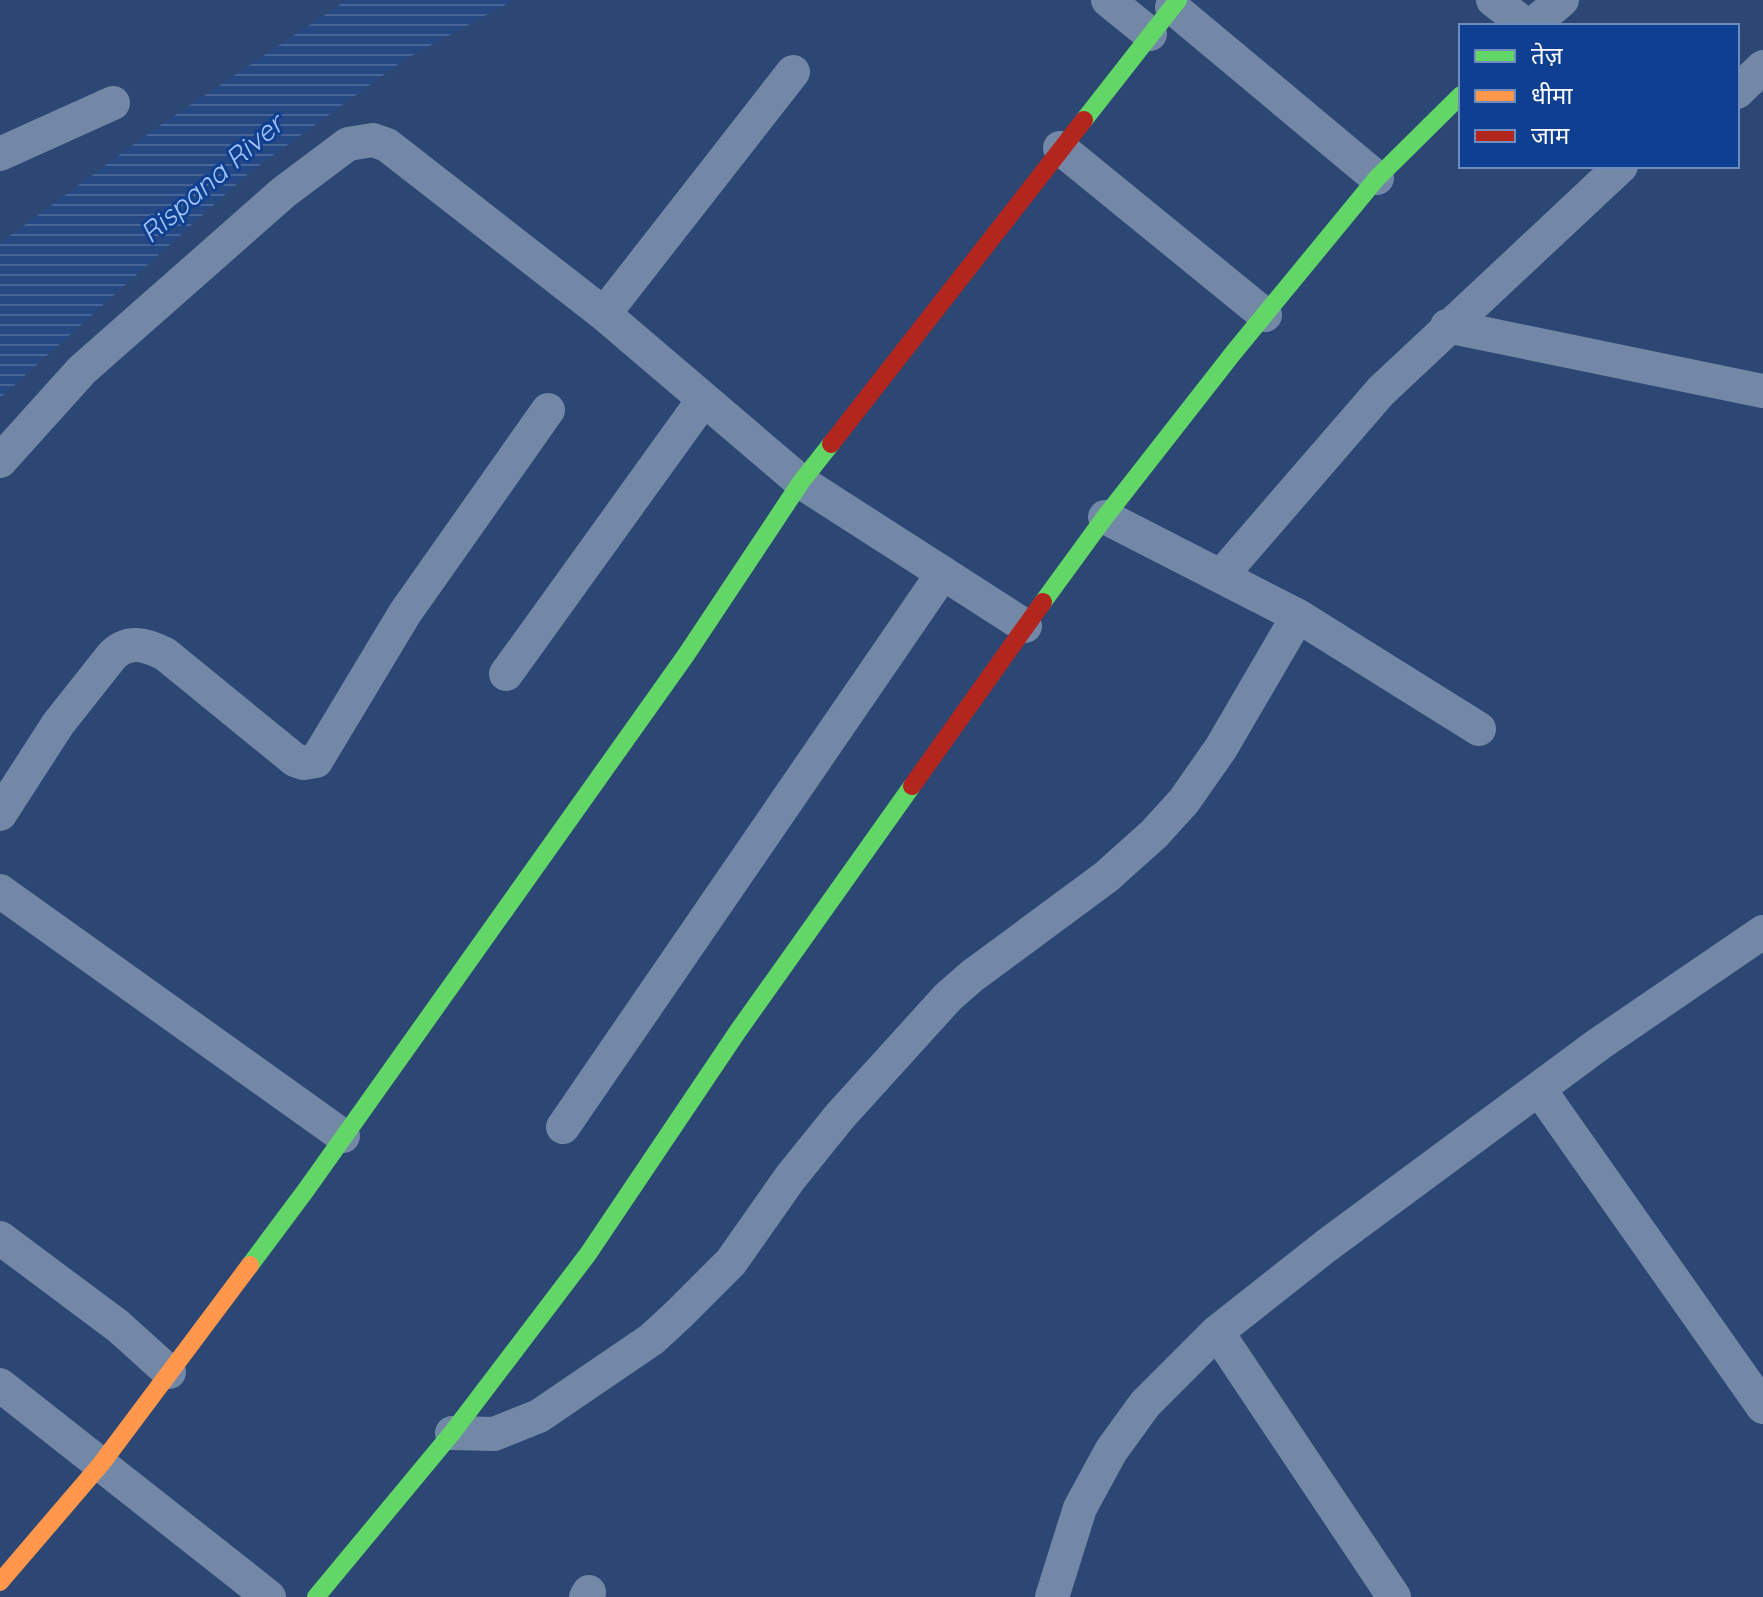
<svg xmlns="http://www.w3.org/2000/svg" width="1763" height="1597" viewBox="0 0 1763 1597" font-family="Quicksand,'Noto Sans Devanagari',sans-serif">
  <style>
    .water { fill: url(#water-rules) }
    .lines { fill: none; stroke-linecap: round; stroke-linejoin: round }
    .street { stroke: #7388a6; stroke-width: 34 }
    .fast { stroke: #63d668; stroke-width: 18 }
    .slow { stroke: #ff974d; stroke-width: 18 }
    .jam { stroke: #b3261e; stroke-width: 18 }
    .labels { text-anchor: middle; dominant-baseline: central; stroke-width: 6; stroke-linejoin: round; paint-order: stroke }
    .water-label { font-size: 28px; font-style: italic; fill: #a5c6fa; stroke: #0f3f90 }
  </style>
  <defs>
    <pattern id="water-rules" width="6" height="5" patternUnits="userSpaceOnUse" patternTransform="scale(2)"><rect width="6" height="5" fill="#264984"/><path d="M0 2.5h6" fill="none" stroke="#476496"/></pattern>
  </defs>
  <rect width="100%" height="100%" fill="#2c4773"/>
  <path class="water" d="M347 0H514L404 60 249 173 0 398V243L159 126Z"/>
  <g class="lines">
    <path class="street" d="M1108 0 1150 34
      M1493 0 1527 26
      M1172 7 1377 178
      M1531 26 1562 0
      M1737 92 1763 67
      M1060 148 1265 315
      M0 154 113 103
      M604 314 793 72
      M1447 326 1763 391
      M0 461 82 370 284 192 348 144 373 140 387 145 604 314 801 482 1025 626
      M1105 517 1298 616 1479 729
      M1221 576 1381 391 1621 166
      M506 674 704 399
      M0 814 58 724 111 657C127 639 145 644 165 654L295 760 304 763 316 761 405 613 548 410
      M0 891 343 1136
      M1539 1089 1763 1407
      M563 1127 943 573
      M0 1238 118 1326 169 1372
      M1217 1332 1394 1597
      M0 1385 269 1597
      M452 1433 494 1434 539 1416 652 1339 679 1314 731 1262 790 1178 840 1116 948 997 972 976 1106 877 1154 834 1184 801 1221 748 1298 616
      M586 1597 589 1592
      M1052 1597 1080 1508 1111 1451 1145 1404 1217 1332 1326 1246 1599 1044 1763 932"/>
    <path class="fast" d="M1084 120 1178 0
      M1043 602 1105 517 1234 352 1377 178 1461 95
      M250 1265 306 1190 686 655 801 482 831 444
      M316 1597 452 1433 588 1254 738 1031 912 786"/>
    <path class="slow" d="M0 1582 101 1464 250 1265"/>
    <path class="jam" d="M831 444 1084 120
      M912 786 1043 602"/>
  </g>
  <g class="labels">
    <g class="water-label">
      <text transform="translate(211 178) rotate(-41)">Rispana River</text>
    </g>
  </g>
  <rect x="1459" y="24" width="280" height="144" fill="#0f3f90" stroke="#6f8cbc" stroke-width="2"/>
  <rect x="1475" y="50" width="40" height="12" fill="#63d668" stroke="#6f8cbc" stroke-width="2"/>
  <text x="1531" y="64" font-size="24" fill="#ffffff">तेज़</text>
  <rect x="1475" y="90" width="40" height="12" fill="#ff974d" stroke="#6f8cbc" stroke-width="2"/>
  <text x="1531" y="104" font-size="24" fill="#ffffff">धीमा</text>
  <rect x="1475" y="130" width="40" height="12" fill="#b3261e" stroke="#6f8cbc" stroke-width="2"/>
  <text x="1531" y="144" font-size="24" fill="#ffffff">जाम</text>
</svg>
